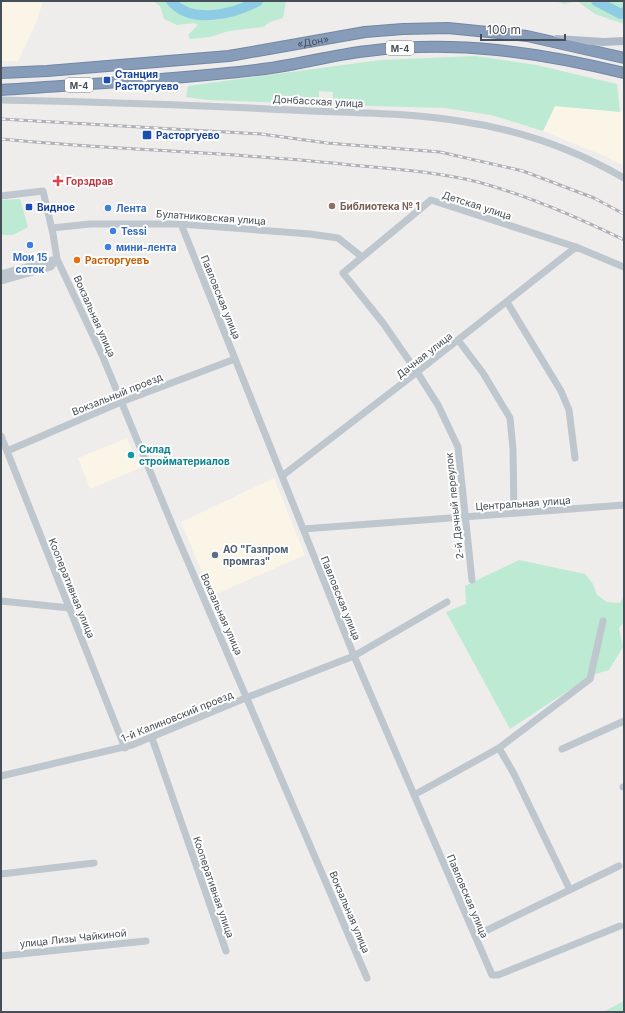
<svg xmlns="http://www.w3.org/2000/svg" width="625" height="1013" viewBox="0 0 625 1013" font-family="Inter,sans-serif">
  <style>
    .commercial { fill: #faf5e6 }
    .green { fill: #bdead2 }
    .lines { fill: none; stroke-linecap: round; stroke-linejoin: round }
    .river { stroke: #8dcce4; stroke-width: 10 }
    .highway-casing { stroke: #7387a4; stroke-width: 12 }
    .minor { stroke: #bec6ce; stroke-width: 7 }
    .major { stroke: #aebaca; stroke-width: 8 }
    .highway { stroke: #879cb8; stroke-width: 10 }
    .rail-casing { stroke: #afb1b6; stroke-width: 3 }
    .rail { stroke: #fff; stroke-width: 1.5; stroke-dasharray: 4.5; stroke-linecap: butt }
    .transit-dot { fill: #1a4fb4; stroke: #fff; stroke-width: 1.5 }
    .health-dot { fill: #e0444e; stroke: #fff; stroke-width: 1.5 }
    .education-dot { fill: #8d6e63; stroke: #fff; stroke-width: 1.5 }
    .shop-dot { fill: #3f7fe0; stroke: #fff; stroke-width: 1.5 }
    .food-dot { fill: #e8710a; stroke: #fff; stroke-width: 1.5 }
    .culture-dot { fill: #0f9aa8; stroke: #fff; stroke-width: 1.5 }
    .service-dot { fill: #5c6f8a; stroke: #fff; stroke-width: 1.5 }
    .labels { text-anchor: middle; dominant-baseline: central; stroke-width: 4; stroke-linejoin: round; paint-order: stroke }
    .shield { fill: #fff; stroke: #7e838a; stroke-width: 1 }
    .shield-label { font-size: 9px; font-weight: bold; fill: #464e58 }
    .street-label { font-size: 10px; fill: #464e58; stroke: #fff }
    .transit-label { font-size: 10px; font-weight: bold; fill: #164399; stroke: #fff; text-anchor: start }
    .health-label { font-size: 10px; font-weight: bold; fill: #be3a42; stroke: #fff; text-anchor: start }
    .education-label { font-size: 10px; font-weight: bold; fill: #785e54; stroke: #fff; text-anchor: start }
    .shop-label { font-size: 10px; font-weight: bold; fill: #366cbe; stroke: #fff; text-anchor: start }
    .food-label { font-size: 10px; font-weight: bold; fill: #c56008; stroke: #fff; text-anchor: start }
    .culture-label { font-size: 10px; font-weight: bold; fill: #0d838f; stroke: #fff; text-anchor: start }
    .service-label { font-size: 10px; font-weight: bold; fill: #4e5e75; stroke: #fff; text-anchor: start }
  </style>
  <rect width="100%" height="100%" fill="#efecec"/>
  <path class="commercial" d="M1 1H43L37 21 18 61H1Z
    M555 106 624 112V166L605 156 543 131Z
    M127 438 140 468 90 489 78 458Z
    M274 478 305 555 212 596 181 522Z"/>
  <path class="green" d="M153 1H286L283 18 270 22 263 27 229 31 210 37 190 39 188 35 198 25 194 23 177 25 164 19 160 6Z
    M555 1H624V24L595 14 577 1 564 4Z
    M476 56 536 65 617 84 620 112 555 106 543 131 491 115 445 108 333 105V92L319 91V104L208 100 186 97 188 86 380 60Z
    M20 199 28 227 13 235H1V200Z
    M519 560 585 574 593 584 597 595 607 602 620 603 624 595V622L619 628 623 647 609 670 592 675 510 729 446 612 466 604 465 586Z
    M624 1001V1012H603Z"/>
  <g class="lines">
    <path class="river" d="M171 1C191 25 234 14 258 1
      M596 1 621 14 624 12"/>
    <g class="highway-casing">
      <g id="highway">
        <path id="s1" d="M1 73 47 71 229 56 365 32 403 29 448 28 527 36 624 58"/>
        <path d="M1 90C86 84 171 80 256 70 294 66 330 55 368 51 456 40 539 52 624 73"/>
      </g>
    </g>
    <path class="minor" d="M1 100C98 102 194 105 291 110 347 113 404 112 459 121 516 129 574 149 624 178
      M1 196 43 191 53 234 57 259 51 267 1 281
      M181 224 354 656 492 975H498L620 926
      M52 228 90 224H181L310 234 338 238 362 257
      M57 259 102 355 176 534 367 978
      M1 274 57 259
      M507 302 561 391 569 410 575 458
      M458 340 483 373 510 418 513 449 514 513
      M1 436 125 748
      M7 451 121 402 235 359
      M282 476 412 376 576 247
      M303 529 624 505
      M472 580 458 447 438 405 417 372 383 323 343 273 431 200 576 247 624 267
      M1 601 70 608
      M152 738 226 951
      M499 748 514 774 570 890
      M562 749 624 721
      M1 776 132 745 248 697 354 656 447 602
      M623 787H624
      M414 795 499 748 590 679 603 621
      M1 874 94 863
      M475 936 619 866
      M1 956 146 941"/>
    <path class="major" d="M557 39 603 42 624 41"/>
    <use href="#highway" class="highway"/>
    <g class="rail-casing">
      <path id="rail" d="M1 119 261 134 327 143 440 152 523 171 594 198 624 214
        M1 139C114 150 229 152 342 164 388 169 434 171 478 182 529 196 577 217 624 240"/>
    </g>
    <use href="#rail" class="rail"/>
  </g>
  <g class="transit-dot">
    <rect x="103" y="76" width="8" height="8" rx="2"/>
    <rect x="142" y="130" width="10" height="10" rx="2"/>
    <rect x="25" y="203" width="8" height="8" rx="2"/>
  </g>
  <path class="health-dot" d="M56 175h4v4h4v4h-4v4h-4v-4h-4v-4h4z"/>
  <circle class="education-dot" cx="332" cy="206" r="4"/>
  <g class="shop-dot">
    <circle cx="108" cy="208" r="4"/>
    <circle cx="113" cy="231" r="4"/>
    <circle cx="30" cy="245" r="4"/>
    <circle cx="108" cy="247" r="4"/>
  </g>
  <circle class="food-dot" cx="77" cy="260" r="4"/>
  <circle class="culture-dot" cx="131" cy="455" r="4"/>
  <circle class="service-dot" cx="215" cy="555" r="4"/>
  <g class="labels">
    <g class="shield">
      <rect x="386" y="41" width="28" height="14" rx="3"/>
      <rect x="65" y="78" width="28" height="14" rx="3"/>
    </g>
    <g class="shield-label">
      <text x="400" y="48">М-4</text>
      <text x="79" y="85">М-4</text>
    </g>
    <g class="street-label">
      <text stroke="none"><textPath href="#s1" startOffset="314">«Дон»</textPath></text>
      <text transform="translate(318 101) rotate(3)">Донбасская улица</text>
      <text transform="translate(477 205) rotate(18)">Детская улица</text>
      <text transform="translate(211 217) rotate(4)">Булатниковская улица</text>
      <text transform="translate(221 297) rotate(68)">Павловская улица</text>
      <text transform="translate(95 316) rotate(66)">Вокзальная улица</text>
      <text transform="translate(424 355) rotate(-38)">Дачная улица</text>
      <text transform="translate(117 394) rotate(-22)">Вокзальный проезд</text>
      <text transform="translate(523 503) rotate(-4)">Центральная улица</text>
      <text transform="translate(454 506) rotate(-96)">2-й Дачный переулок</text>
      <text transform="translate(72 588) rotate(68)">Кооперативная улица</text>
      <text transform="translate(341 598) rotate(68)">Павловская улица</text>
      <text transform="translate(222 614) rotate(66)">Вокзальная улица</text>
      <text transform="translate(177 716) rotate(-22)">1-й Калиновский проезд</text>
      <text transform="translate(214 887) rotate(71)">Кооперативная улица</text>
      <text transform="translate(468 896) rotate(67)">Павловская улица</text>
      <text transform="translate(350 912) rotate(67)">Вокзальная улица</text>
      <text transform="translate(73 938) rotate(-6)">улица Лизы Чайкиной</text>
    </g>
    <g class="transit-label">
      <text x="115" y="74">Станция<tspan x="115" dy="12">Расторгуево</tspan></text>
      <text x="156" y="135">Расторгуево</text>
      <text x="37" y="207">Видное</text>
    </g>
    <g class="health-label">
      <text x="66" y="181">Горздрав</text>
    </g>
    <g class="education-label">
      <text x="340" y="206">Библиотека № 1</text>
    </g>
    <g class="shop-label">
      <text x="116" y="208">Лента</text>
      <text x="121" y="231">Tessi</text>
      <text x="116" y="247">мини-лента</text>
      <text x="30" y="257" text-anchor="middle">Мои 15<tspan x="30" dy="12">соток</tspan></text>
    </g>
    <g class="food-label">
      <text x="85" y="260">Расторгуевъ</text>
    </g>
    <g class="culture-label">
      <text x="139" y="449">Склад<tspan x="139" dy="12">стройматериалов</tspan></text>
    </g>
    <g class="service-label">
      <text x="223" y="549">АО "Газпром<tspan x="223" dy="12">промгаз"</tspan></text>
    </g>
  </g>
  <rect width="625" height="1013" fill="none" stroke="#464e58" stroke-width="4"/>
  <path d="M481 34v6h84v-6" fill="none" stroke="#464e58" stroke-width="2"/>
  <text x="487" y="34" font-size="12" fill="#464e58" stroke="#ffffff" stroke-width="3" paint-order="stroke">100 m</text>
</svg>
